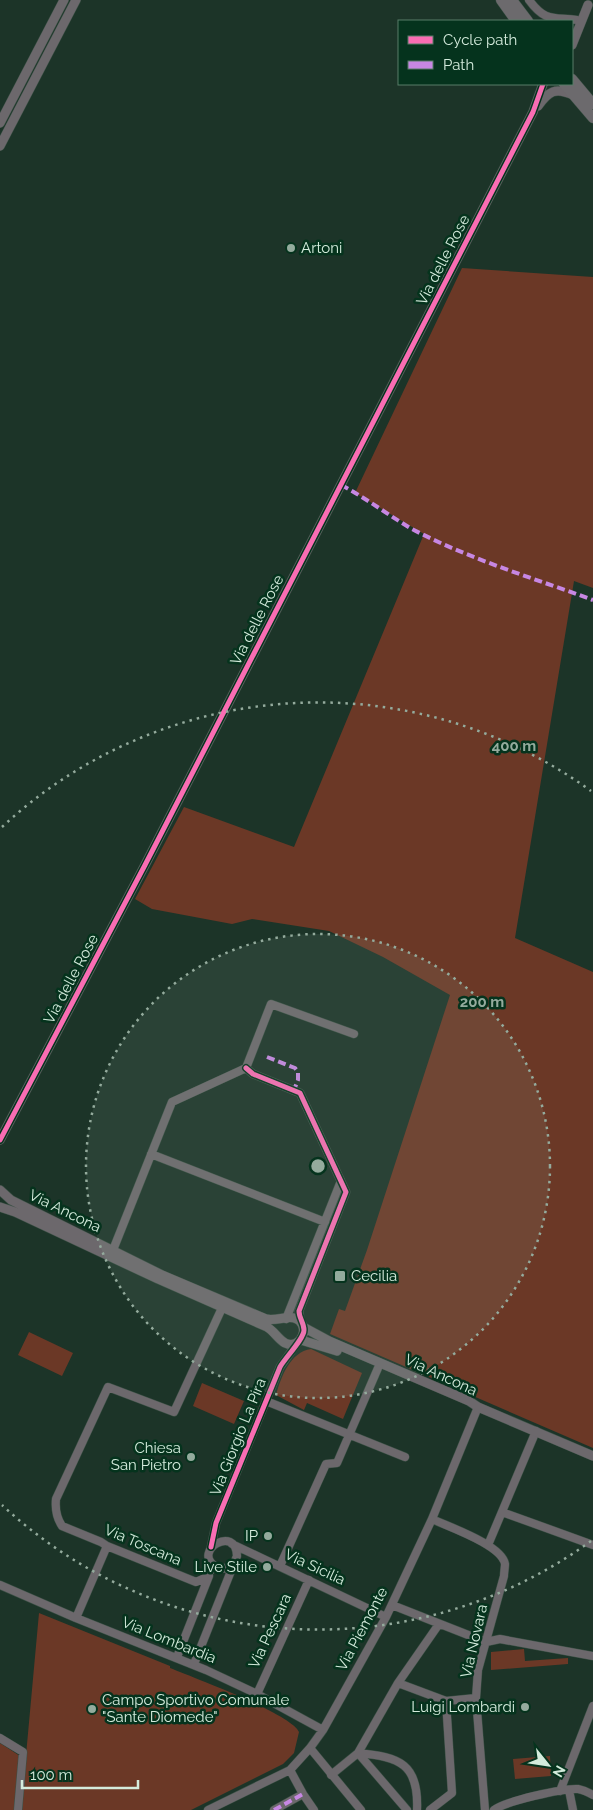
<svg xmlns="http://www.w3.org/2000/svg" width="593" height="1810" viewBox="0 0 593 1810" font-family="Raleway,sans-serif">
  <style>
    .green { fill: #6b3826 }
    .lines { fill: none; stroke-linecap: round; stroke-linejoin: round }
    .minor-casing { stroke: #3b5045; stroke-width: 9 }
    .tertiary-casing { stroke: #3b5045; stroke-width: 10 }
    .secondary-casing { stroke: #3b5045; stroke-width: 11 }
    .minor { stroke: #6c686c; stroke-width: 8 }
    .tertiary { stroke: #6c686c; stroke-width: 9 }
    .secondary { stroke: #6c6a6d; stroke-width: 10 }
    .quiet { stroke: #c787e3; stroke-width: 4; stroke-dasharray: 8 4; stroke-linecap: butt }
    .cycleway-casing { stroke: #05331d; stroke-width: 8 }
    .cycleway { stroke: #f96db3; stroke-width: 5 }
    .ring { fill: none; stroke: #94ab9d; stroke-width: 2.5; stroke-dasharray: 2.5 5 }
    .poi-dot { fill: #94ab9d; stroke: #05331d; stroke-width: 2 }
    .labels { text-anchor: middle; dominant-baseline: central; stroke-width: 5; stroke-linejoin: round; paint-order: stroke }
    .poi-label { font-size: 15px; fill: #d4ebdc; stroke: #05331d; text-anchor: end }
    .street-label { font-size: 15px; fill: #d4ebdc; stroke: #05331d }
    .centre { fill: #94ab9d; stroke: #05331d; stroke-width: 2.5 }
    .ring-label { font-size: 15px; text-anchor: middle; font-weight: bold; fill: #94ab9d; stroke: #05331d; stroke-width: 5; stroke-linejoin: round; paint-order: stroke }
  </style>
  <rect width="100%" height="100%" fill="#1c3428"/>
  <path class="green" d="M462 268 593 277V588L574 581 515 938 593 972V1448L330 1334 339 1309 345 1311 367 1250 450 995 383 957 329 931 252 919 232 924 152 909 135 899 184 807 294 847 424 534 355 493Z
    M29 1332 73 1353 62 1376 18 1355Z
    M311 1349 362 1373 343 1419 307 1403 304 1410 276 1395C281 1377 290 1352 311 1349Z
    M202 1383 244 1401 234 1424 193 1406Z
    M39 1613 170 1666V1668C192 1677 292 1714 299 1732L294 1753 283 1764 191 1810H21Z
    M524 1649 525 1661 568 1658V1664L491 1670V1652Z
    M0 1743 20 1756 14 1810H0Z
    M550 1756 551 1776 515 1779 513 1759Z"/>
  <g class="lines">
    <g class="minor-casing">
      <path id="minor" d="M529 0C545 22 553 17 577 20
        M246 1068 253 1074 300 1093 346 1192 299 1311 301 1323
        M151 1154 325 1222
        M113 1250 172 1102 246 1068 271 1004 354 1034
        M286 1319 341 1181
        M266 1401 405 1457
        M502 1512 593 1545
        M432 1519C449 1527 502 1545 505 1564 505 1567 504 1572 504 1576L478 1670 476 1698 485 1810
        M232 1544 386 1617
        M488 1545 536 1431
        M211 1547 216 1523 280 1367 298 1342
        M280 1566 326 1464 337 1463 378 1368
        M211 1570 205 1578 196 1582 107 1546 101 1542 62 1526C56 1517 55 1509 56 1499L108 1387 174 1412 222 1308
        M0 1585 76 1618 206 1670 257 1694 323 1730
        M392 1605 486 1642 500 1639 593 1656
        M76 1618 107 1546
        M177 1657 209 1576
        M194 1664 237 1556C236 1524 192 1551 215 1566 222 1570 228 1569 233 1564
        M398 1683 446 1701 476 1698
        M257 1694 309 1580
        M0 1738 23 1752 18 1810
        M310 1748 361 1810
        M290 1770 303 1794 314 1810
        M331 1775 358 1753 407 1810
        M569 1790 573 1810
        M560 1791 593 1706
        M208 1810 290 1770 310 1748 323 1730 386 1617 432 1519 478 1407
        M274 1810 303 1794
        M417 1810C419 1764 400 1757 358 1753L398 1683 439 1624
        M430 1810 452 1793 446 1701
        M494 1810C506 1801 563 1788 578 1789 584 1790 588 1792 593 1795"/>
    </g>
    <g class="tertiary-casing">
      <path id="tertiary" d="M572 45 588 5
        M538 106C549 91 555 87 573 95
        M0 123 64 0
        M0 146 76 0
        M0 1140 145 865 533 112 543 84
        M0 1190 11 1200 162 1275 266 1319C276 1321 286 1316 294 1318 312 1323 302 1351 285 1343 278 1339 274 1331 267 1327L158 1279 15 1212 0 1207
        M303 1327 329 1341 469 1401 478 1407 593 1456
        M301 1340 337 1351"/>
    </g>
    <g class="secondary-casing">
      <path id="secondary" d="M501 0 516 21
        M512 0 528 21
        M572 79 593 104
        M564 84 593 118"/>
    </g>
    <use href="#minor" class="minor"/>
    <use href="#tertiary" class="tertiary"/>
    <use href="#secondary" class="secondary"/>
    <path class="quiet" d="M341 485C366 498 388 515 412 529 469 559 533 578 593 600
      M267 1057 295 1068 298 1072V1080L294 1090
      M274 1810 303 1794"/>
    <g class="cycleway-casing">
      <path id="cycleway" d="M0 1140 145 865 533 112 543 84
        M211 1547 216 1523 280 1367C285 1358 304 1339 304 1330 304 1323 299 1318 299 1311L346 1192 300 1093 253 1074 246 1068"/>
    </g>
    <use href="#cycleway" class="cycleway"/>
  </g>
  <circle cx="318" cy="1166" r="232" fill="#94ab9d" fill-opacity=".12"/>
  <g class="ring">
    <circle cx="318" cy="1166" r="232"/>
    <path d="M591 1541A464 464 0 0 1 2 1505M2 827A464 464 0 0 1 591 791"/>
  </g>
  <g class="poi-dot">
    <circle cx="291" cy="248" r="5"/>
    <rect x="334" y="1270" width="12" height="12" rx="2.5"/>
    <circle cx="191" cy="1457" r="5"/>
    <circle cx="268" cy="1536" r="5"/>
    <circle cx="267" cy="1567" r="5"/>
    <circle cx="525" cy="1707" r="5"/>
    <circle cx="92" cy="1709" r="5"/>
  </g>
  <g class="labels">
    <g class="poi-label">
      <text x="301" y="248" text-anchor="start">Artoni</text>
      <text x="351" y="1276" text-anchor="start">Cecilia</text>
      <text x="181" y="1448">Chiesa<tspan x="181" dy="17">San Pietro</tspan></text>
      <text x="258" y="1536">IP</text>
      <text x="257" y="1567">Live Stile</text>
      <text x="102" y="1700" text-anchor="start">Campo Sportivo Comunale<tspan x="102" dy="17">"Sante Diomede"</tspan></text>
      <text x="515" y="1707">Luigi Lombardi</text>
    </g>
    <g class="street-label">
      <text transform="translate(443 260) rotate(-63)">Via delle Rose</text>
      <text transform="translate(257 620) rotate(-63)">Via delle Rose</text>
      <text transform="translate(71 979) rotate(-62)">Via delle Rose</text>
      <text transform="translate(65 1211) rotate(26)">Via Ancona</text>
      <text transform="translate(441 1375) rotate(25)">Via Ancona</text>
      <text transform="translate(238 1437) rotate(-68)">Via Giorgio La Pira</text>
      <text transform="translate(143 1545) rotate(23)">Via Toscana</text>
      <text transform="translate(315 1567) rotate(25)">Via Sicilia</text>
      <text transform="translate(362 1629) rotate(-62)">Via Piemonte</text>
      <text transform="translate(270 1631) rotate(-65)">Via Pescara</text>
      <text transform="translate(169 1640) rotate(22)">Via Lombardia</text>
      <text transform="translate(474 1641) rotate(-77)">Via Novara</text>
    </g>
  </g>
  <circle cx="318" cy="1166" r="8" class="centre"/>
  <g class="ring-label">
    <text x="514" y="751">400 m</text>
    <text x="482" y="1007">200 m</text>
  </g>
  <rect x="398" y="20" width="175" height="65" fill="#05331d" stroke="#587d69"/>
  <rect x="408" y="36" width="25" height="8" fill="#f96db3" stroke="#587d69"/>
  <text x="443" y="45" font-size="15" fill="#d4ebdc">Cycle path</text>
  <rect x="408" y="61" width="25" height="8" fill="#c787e3" stroke="#587d69"/>
  <text x="443" y="70" font-size="15" fill="#d4ebdc">Path</text>
  <g transform="translate(548 1765) rotate(120)" stroke="#05331d" stroke-width="4" paint-order="stroke">
  <path d="M0-4L9 19L0 12L-9 19Z" fill="#d4ebdc"/>
  <text y="-8" font-size="14" font-weight="bold" text-anchor="middle" fill="#d4ebdc">N</text>
  </g>
  <path d="M22 1780v8h116v-8" fill="none" stroke="#d4ebdc" stroke-width="2.5"/>
  <text x="30" y="1780" font-size="15" fill="#d4ebdc" stroke="#05331d" stroke-width="4" paint-order="stroke">100 m</text>
</svg>
